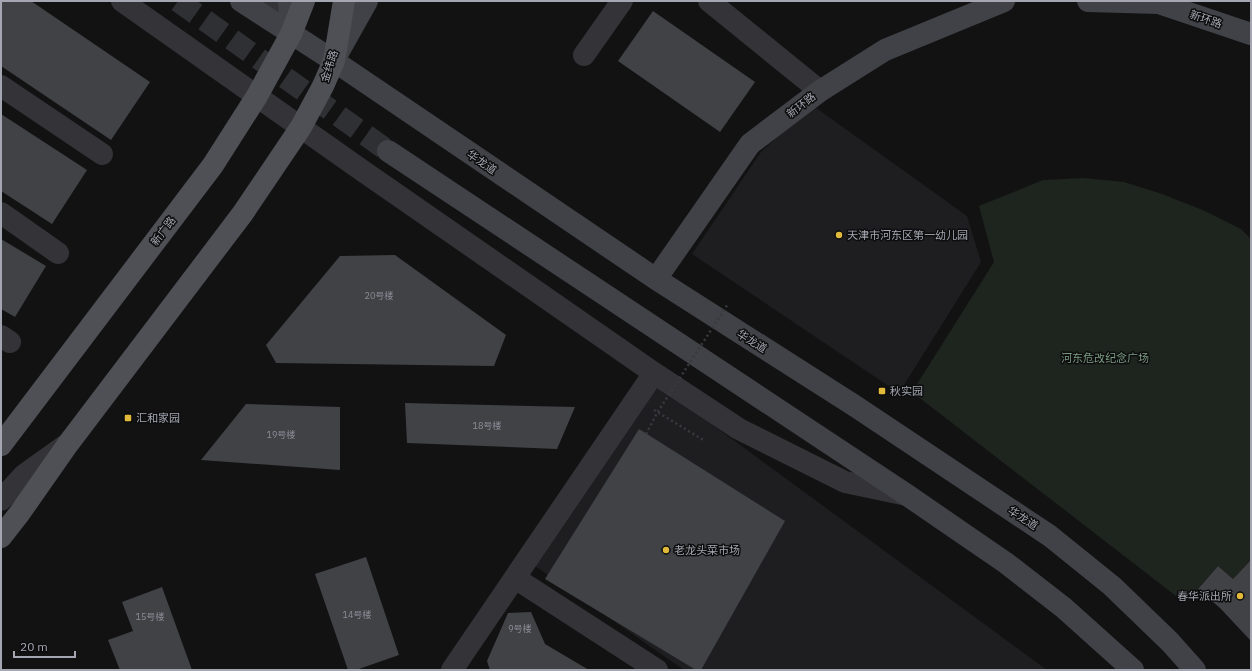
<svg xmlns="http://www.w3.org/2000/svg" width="1252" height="671" viewBox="0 0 1252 671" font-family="'IBM Plex Sans','Noto Sans SC',sans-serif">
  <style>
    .built { fill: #1e1e20 }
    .green { fill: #1e251f }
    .building { fill: #414246 }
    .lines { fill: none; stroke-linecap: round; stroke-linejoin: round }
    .secondary-tunnel { stroke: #2f3033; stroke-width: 22; stroke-dasharray: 22 11; stroke-linecap: butt }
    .path { stroke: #393a3e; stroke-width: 2.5; stroke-dasharray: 2 3; stroke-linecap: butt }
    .street { stroke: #333338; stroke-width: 22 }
    .secondary { stroke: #414247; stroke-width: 22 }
    .primary { stroke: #4f5056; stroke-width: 22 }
    .path-bridge { stroke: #393a3e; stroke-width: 2.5; stroke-dasharray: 2 3; stroke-linecap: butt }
    .poi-dot { fill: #e1ba3b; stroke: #0d0d0e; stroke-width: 1.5 }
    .labels { text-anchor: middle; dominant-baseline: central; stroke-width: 3; stroke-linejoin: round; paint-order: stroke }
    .number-label { font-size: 9px; fill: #8b8e97 }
    .street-label { font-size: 11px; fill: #a4a7b2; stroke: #0d0d0e }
    .poi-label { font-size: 11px; fill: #a4a7b2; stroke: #0d0d0e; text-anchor: start }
    .park-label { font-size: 11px; fill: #7c9c82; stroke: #0d0d0e }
  </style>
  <rect width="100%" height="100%" fill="#121213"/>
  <path class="built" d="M812 105 967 216 981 262 899 393 692 254 761 152Z
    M657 384 1047 670H684L532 564Z"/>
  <path class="green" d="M1083 178 1124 182 1162 194 1205 211 1241 229 1251 239V560L1233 579 1218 566 1185 603 912 392 994 262 979 206 1043 180Z"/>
  <path class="building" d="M1 1H31L150 82 111 140 1 66Z
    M653 11 755 82 720 132 618 61Z
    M1 114 87 170 52 224 1 191Z
    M1 239 46 266 15 317 1 309Z
    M395 255 506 335 494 366 276 363 266 345 340 256Z
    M405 403 575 407 557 449 407 443Z
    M246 404 340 407V470L201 460Z
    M639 429 785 521 701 670H696L545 579Z
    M366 557 399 655 356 670H348L315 574Z
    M1251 560V641L1220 608 1198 589 1218 566 1233 579Z
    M162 587 192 670H120L108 640 133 631 122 602Z
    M531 612 545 644 589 670H490L487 661 508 613Z"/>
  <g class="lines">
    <path class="secondary-tunnel" d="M178 1 388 151"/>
    <path class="path" d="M654 410 705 441"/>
    <path class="street" d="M122 1 360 169 654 373 739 429 845 482 907 495
      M269 1 291 34
      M709 1 820 91
      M584 55 622 1
      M1 86 102 154
      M1 213 58 253
      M1 336 10 342
      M1 500 24 475 66 445
      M515 578 657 670
      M452 670 654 373"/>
    <path class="secondary" d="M241 1 334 61 656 279 855 406 1050 536 1112 586 1170 642 1195 670
      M289 1 291 34
      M1088 1 1159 3 1251 34
      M335 58 367 1
      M388 151 907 495 1006 563 1064 608 1133 670
      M656 279 750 144 820 91 885 50 1004 1"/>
    <path class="primary" d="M1 445 213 165 257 96 291 34 304 1
      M1 537 19 514 68 444 243 213 301 127 323 86 334 61 344 1"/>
    <path class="path-bridge" d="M646 434 657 413 728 304"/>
  </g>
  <g class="poi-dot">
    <circle cx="839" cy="235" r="4"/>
    <rect x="878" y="387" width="8" height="8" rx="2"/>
    <rect x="124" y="414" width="8" height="8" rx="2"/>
    <circle cx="666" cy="550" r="4"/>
    <circle cx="1240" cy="596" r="4"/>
  </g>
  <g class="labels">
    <g class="number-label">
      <text x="379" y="295">20号楼</text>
      <text x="487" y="425">18号楼</text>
      <text x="281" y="434">19号楼</text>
      <text x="357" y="614">14号楼</text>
      <text x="150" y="616">15号楼</text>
      <text x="520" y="628">9号楼</text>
    </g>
    <g class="street-label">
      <text transform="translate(1206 19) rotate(19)">新环路</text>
      <text transform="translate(329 66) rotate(-72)">金纬路</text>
      <text transform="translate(801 105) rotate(-38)">新环路</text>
      <text transform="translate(482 162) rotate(34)">华龙道</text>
      <text transform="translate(163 231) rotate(-53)">新广路</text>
      <text transform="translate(752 341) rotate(32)">华龙道</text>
      <text transform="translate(1023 518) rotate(33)">华龙道</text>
    </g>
    <g class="poi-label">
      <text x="847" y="235">天津市河东区第一幼儿园</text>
      <text x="890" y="391">秋实园</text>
      <text x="136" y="418">汇和家园</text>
      <text x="674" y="550">老龙头菜市场</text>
      <text x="1232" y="596" text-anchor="end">春华派出所</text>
    </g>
    <g class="park-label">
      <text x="1105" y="358">河东危改纪念广场</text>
    </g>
  </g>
  <rect width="1252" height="671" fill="none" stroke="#a4a7b2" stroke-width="4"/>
  <path d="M14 651v6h61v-6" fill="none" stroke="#a4a7b2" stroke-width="2"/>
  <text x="20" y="651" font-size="12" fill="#a4a7b2" stroke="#0d0d0e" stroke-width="3" paint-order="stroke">20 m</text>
</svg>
